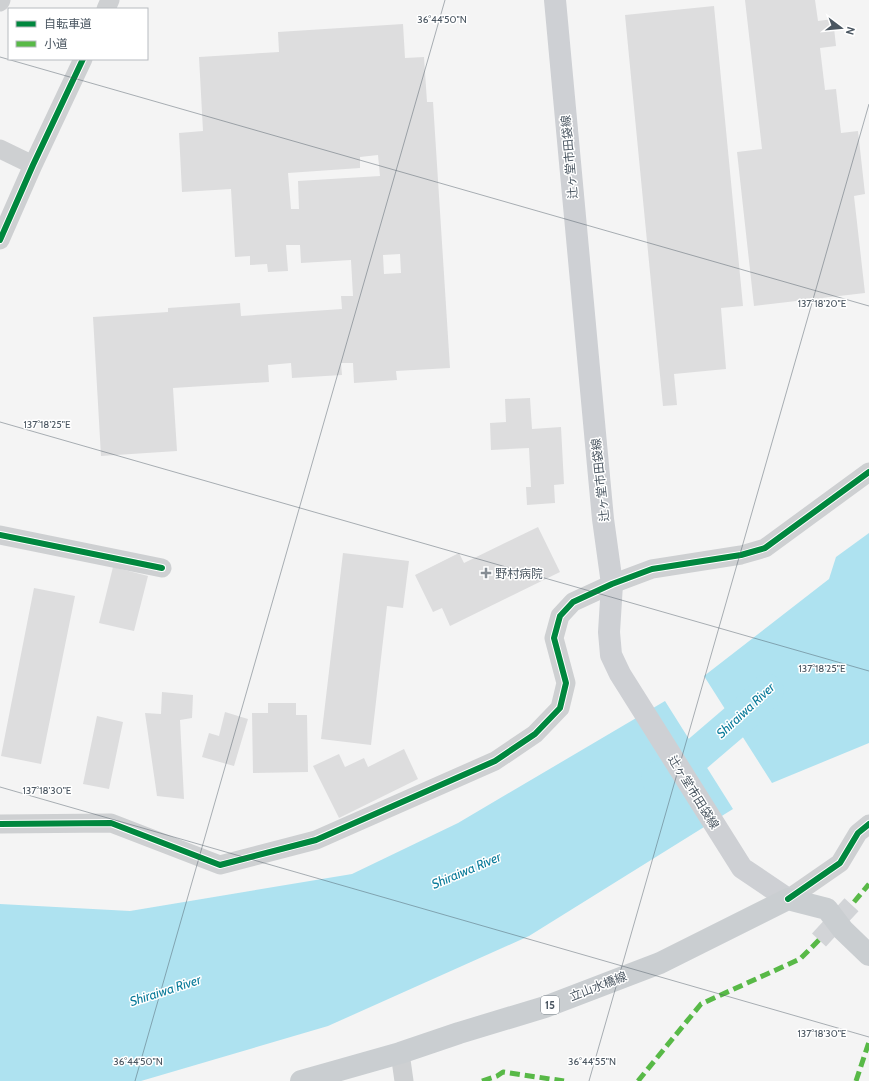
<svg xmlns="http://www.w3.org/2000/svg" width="869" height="1081" viewBox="0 0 869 1081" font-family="Cabin,'Noto Sans JP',sans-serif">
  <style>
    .water { fill: #aee2f0 }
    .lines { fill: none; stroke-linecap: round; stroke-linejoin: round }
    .river { stroke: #aee2f0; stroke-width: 34 }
    .building { fill: #ddddde; fill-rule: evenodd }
    .street-tunnel { stroke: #d2d4d7; stroke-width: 19; stroke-dasharray: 19 10; stroke-linecap: butt }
    .street { stroke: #ced0d2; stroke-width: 19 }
    .secondary { stroke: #ced0d4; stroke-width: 22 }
    .primary { stroke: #caced1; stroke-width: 22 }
    .quiet { stroke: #58b947; stroke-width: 5; stroke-dasharray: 10 5; stroke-linecap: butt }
    .cycleway-casing { stroke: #fff; stroke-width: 8 }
    .cycleway { stroke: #00873e; stroke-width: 6 }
    .ticks { fill: none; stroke: #4a5661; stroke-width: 1; stroke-opacity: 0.45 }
    .poi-dot { fill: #868d94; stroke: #fff; stroke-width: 1.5 }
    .labels { text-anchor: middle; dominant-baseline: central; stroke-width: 3; stroke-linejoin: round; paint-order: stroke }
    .shield { fill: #fff; stroke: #808990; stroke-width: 1 }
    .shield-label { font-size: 11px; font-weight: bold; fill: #4a5661 }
    .street-label { font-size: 12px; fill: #4a5661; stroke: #fff }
    .poi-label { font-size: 12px; fill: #4a5661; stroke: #fff; text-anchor: start }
    .water-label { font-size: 13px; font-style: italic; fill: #0c7c9b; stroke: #fff }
    .ticks-label { font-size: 10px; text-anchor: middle; fill: #4a5661; stroke: #fff; stroke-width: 3; stroke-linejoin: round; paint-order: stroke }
  </style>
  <rect width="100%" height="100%" fill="#f4f4f4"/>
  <path class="water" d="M869 533V743L772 783 704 676 829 579 836 557Z
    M665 701 733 809 529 936 328 1026 141 1081H0V904L130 911 352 874 458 823Z"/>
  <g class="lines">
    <path class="river" d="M658 778 688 762 751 708 767 691"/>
  </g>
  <path class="building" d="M745 0H815L818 21 833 19 836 46 820 48 825 90 836 89 841 133 858 131 865 194 854 196 865 293 754 306 737 152 762 149Z
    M714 6 743 306 721 308 726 369 674 374 677 405 663 406 625 15Z
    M403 24 405 58 424 57 427 102H433L450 368 396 371 397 380 354 383 353 363H341L342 375 292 378 291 363 268 365 269 382 173 388 177 451 101 456 93 317 168 312V308L240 303 241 316 342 309 341 296H353L351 260 301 263 300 245H286L288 271 268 272 267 264 250 265V256L235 257 231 189 182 192 179 133 203 131 199 57 279 52 278 32ZM378 155 380 176 298 181 299 209H291L288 173 360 168V157ZM400 254 401 273 384 274 383 255Z
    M530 398 532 429 561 427 564 484 554 485 555 503 527 505 526 487H531L529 448 491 450 490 423 506 422 505 399Z
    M538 527 560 572 450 626 442 608 433 612 415 575 459 553 464 563Z
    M343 553 409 561 403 608 387 606 371 745 321 739Z
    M113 567 148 576 134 631 99 623Z
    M34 588 75 596 41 764 1 756Z
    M162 692 193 695 192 718 180 720 184 799 157 796 145 713 161 714Z
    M268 703H296V715H307L308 772 253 773 252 713H268Z
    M225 712 248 719 234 766 202 757 209 733 219 736Z
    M97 716 123 722 109 789 83 784Z
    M404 749 418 779 339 818 313 766 339 754 345 767 364 758 368 767Z"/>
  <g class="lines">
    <path class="street-tunnel" d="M819 940 854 902"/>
    <path class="street" d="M0 2 1 0
      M106 9 110 0
      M0 149 33 165
      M0 240 33 165 83 59
      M0 535 162 568
      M0 824 111 823 220 865 316 840 495 761 535 734 560 708 566 683 554 638 560 616 573 602 612 584 652 569 741 555 765 548 869 472
      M788 899 840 863 858 833 869 824
      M400 1053 404 1081"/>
    <path class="secondary" d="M555 0 596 444 603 519 612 584 609 632 611 655 620 674 742 868 788 899"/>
    <path class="primary" d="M301 1081 400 1053 459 1033 545 1007 660 963 788 899 827 909 843 930 869 955"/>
    <path class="quiet" d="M854 902 869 884
      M482 1081 497 1076 503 1072 564 1081
      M638 1081 701 1004 800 959 819 940
      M856 1081 869 1042"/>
    <g class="cycleway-casing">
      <path id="cycleway" d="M0 240 33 165 83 59
        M0 535 162 568
        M0 824 111 823 220 865 316 840 495 761 535 734 560 708 566 683 554 638 560 616 573 602 612 584 652 569 741 555 765 548 869 472
        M788 899 840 863 858 833 869 824"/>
    </g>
    <use href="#cycleway" class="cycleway"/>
  </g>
  <path class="ticks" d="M0 57 869 306M0 422 869 671M0 787 869 1037M135 1081 445 0M589 1081 869 104"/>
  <path class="poi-dot" d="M484 567h4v4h4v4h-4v4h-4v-4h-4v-4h4z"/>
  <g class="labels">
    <rect class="shield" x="541" y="996" width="18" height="18" rx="3"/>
    <g class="shield-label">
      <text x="550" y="1005">15</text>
    </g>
    <g class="street-label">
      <text transform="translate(569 157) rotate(-95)">辻ヶ堂市田袋線</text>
      <text transform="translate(600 480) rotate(-96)">辻ヶ堂市田袋線</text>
      <text transform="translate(694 792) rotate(58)">辻ヶ堂市田袋線</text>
      <text transform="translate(598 986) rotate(-21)">立山水橋線</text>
    </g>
    <g class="poi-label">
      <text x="495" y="573">野村病院</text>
    </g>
    <g class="water-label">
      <text transform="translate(745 710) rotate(-43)">Shiraiwa River</text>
      <text transform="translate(466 870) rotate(-23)">Shiraiwa River</text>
      <text transform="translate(165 990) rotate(-18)">Shiraiwa River</text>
    </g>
  </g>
  <g class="ticks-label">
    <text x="442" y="23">36°44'50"N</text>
    <text x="822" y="307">137°18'20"E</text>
    <text x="47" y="428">137°18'25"E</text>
    <text x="822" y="672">137°18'25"E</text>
    <text x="47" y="794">137°18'30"E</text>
    <text x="822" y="1037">137°18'30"E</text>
    <text x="138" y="1065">36°44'50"N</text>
    <text x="592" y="1065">36°44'55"N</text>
  </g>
  <rect x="8" y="8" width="140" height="52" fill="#ffffff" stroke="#b7bbc0"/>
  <rect x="16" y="21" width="20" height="6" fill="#00873e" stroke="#b7bbc0"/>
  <text x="44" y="28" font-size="12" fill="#4a5661">自転車道</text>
  <rect x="16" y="41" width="20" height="6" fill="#58b947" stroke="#b7bbc0"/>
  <text x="44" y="48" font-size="12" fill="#4a5661">小道</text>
  <g transform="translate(841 28) rotate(106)" stroke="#ffffff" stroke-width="3" paint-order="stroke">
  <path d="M0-3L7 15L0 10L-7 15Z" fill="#4a5661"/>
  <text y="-6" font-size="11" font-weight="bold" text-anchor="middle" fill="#4a5661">N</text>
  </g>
</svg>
